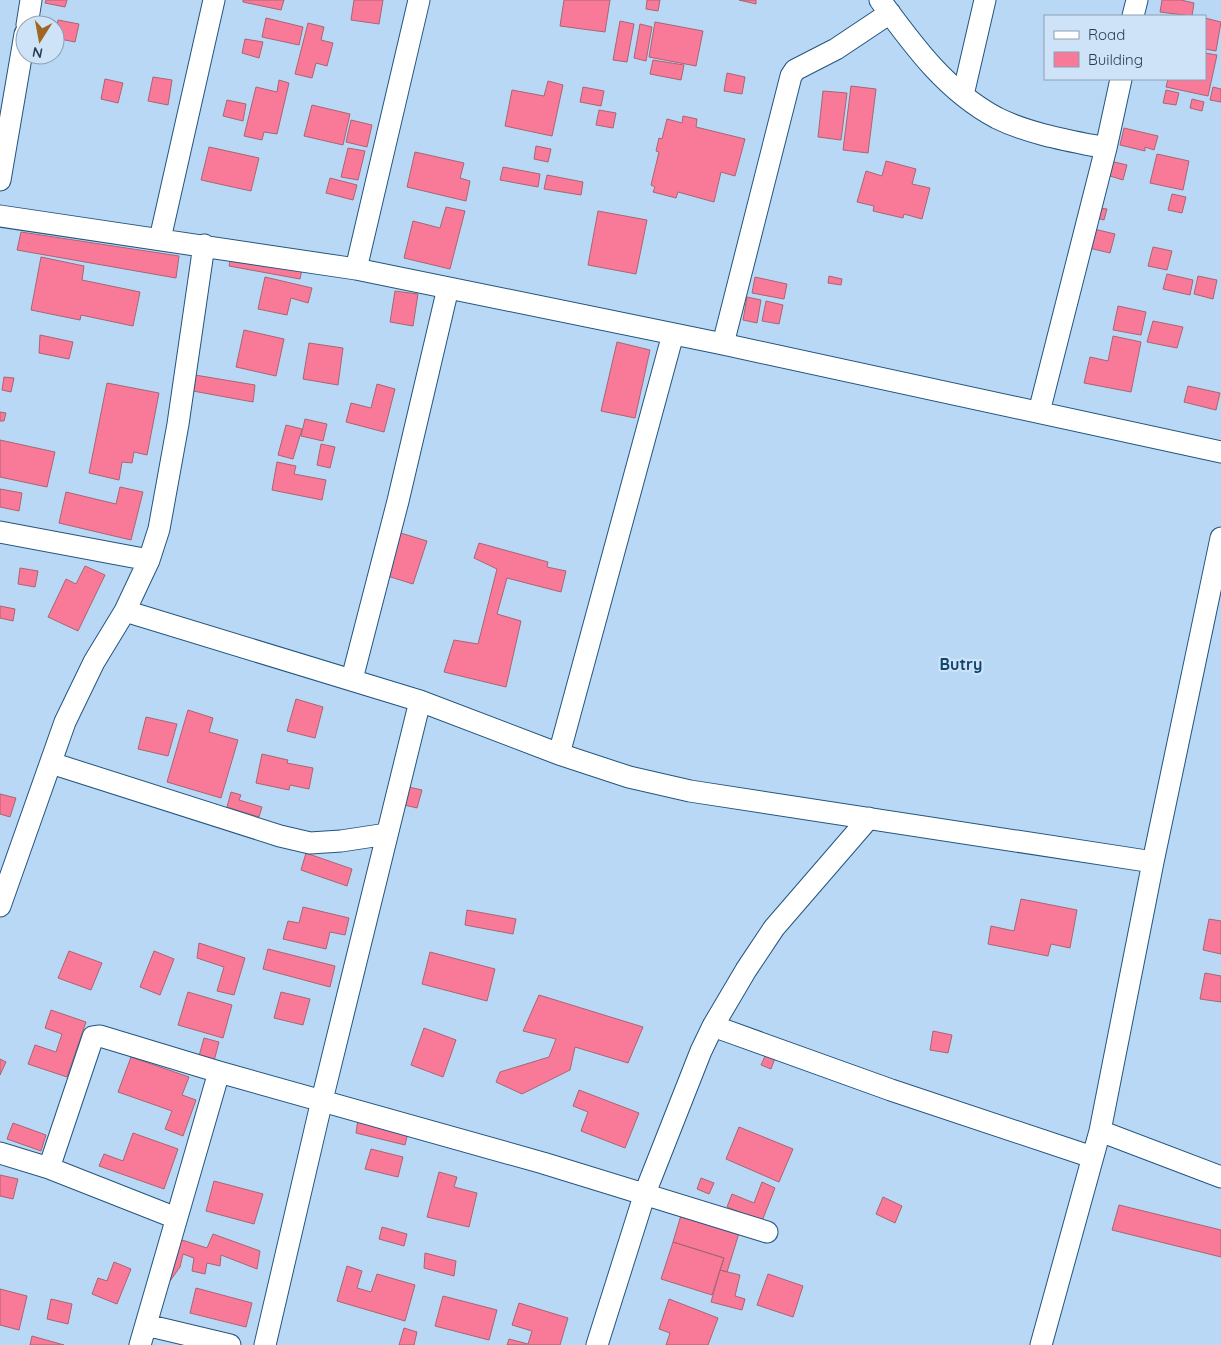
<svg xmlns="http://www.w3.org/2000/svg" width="1221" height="1345" viewBox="0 0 1221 1345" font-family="Quicksand,sans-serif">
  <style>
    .building { fill: #f97a98; stroke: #a86573 }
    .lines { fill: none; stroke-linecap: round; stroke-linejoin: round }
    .minor-casing { stroke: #23557f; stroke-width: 23 }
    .minor { stroke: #fff; stroke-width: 21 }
    .labels { text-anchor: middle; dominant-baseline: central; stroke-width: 4.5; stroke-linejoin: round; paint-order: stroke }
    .quarter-label { font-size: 16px; font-weight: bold; fill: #10456e; stroke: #cee3f7 }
  </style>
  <rect width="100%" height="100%" fill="#b8d8f5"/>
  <path class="building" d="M46 0H67L65 7 45 3Z
    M243 0H284L281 10 243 2Z
    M354 0H383L379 24 351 20Z
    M564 0H610L605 32 560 26Z
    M647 0H660L658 11 646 9Z
    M739 0H756V4Z
    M1162 0H1181L1194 3 1192 16 1160 12Z
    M266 18 303 27 299 45 262 37Z
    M1205 18 1221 22 1216 51 1205 49Z
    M58 20 79 24 75 42 55 38Z
    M620 21 634 24 627 62 613 60Z
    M655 22 703 31 696 66 649 57Z
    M308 23 324 27 321 40 333 43 327 66 316 63 312 78 295 74Z
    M640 24 652 27 646 61 634 58Z
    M245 39 263 42 259 58 242 53Z
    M1205 53 1217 55 1208 96 1166 87 1168 79H1205Z
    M653 60 684 65 681 80 650 74Z
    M727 73 745 77 742 94 724 91Z
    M153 77 172 80 168 105 148 101Z
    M105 79 123 83 118 103 101 99Z
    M279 80 289 83 277 134 264 132 262 140 244 136 256 87 277 92Z
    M548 81 563 85 552 136 505 126 512 90 544 96Z
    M851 86 876 89 868 153 843 150Z
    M583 87 604 91 601 106 580 102Z
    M1213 87 1221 89V102L1210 100Z
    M1166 90 1179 93 1176 105 1163 103Z
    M823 91 847 93 841 140 818 137Z
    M1192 99 1204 102 1202 111 1190 108Z
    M227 100 246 104 243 121 223 116Z
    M312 105 350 114 343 145 304 136Z
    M599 110 616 113 613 128 596 125Z
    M683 116 697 119 696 127 745 139 735 176 721 172 714 202 678 192 676 198 653 192 655 187 651 185 659 152 656 151 659 138 662 139 667 119 682 123Z
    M351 120 372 125 367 147 346 142Z
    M1124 128 1158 136 1154 150 1145 147V151L1120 145Z
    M536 146 551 149 548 162 534 159Z
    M209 147 259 158 251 191 201 180Z
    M348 148 365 151 358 180 341 177Z
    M415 152 464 163 460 178 470 181 466 201 407 187Z
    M1157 154 1189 161 1183 190 1150 183Z
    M886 161 916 169 912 184 930 188 922 219 904 214 903 218 873 211 874 206 857 202 866 171 882 176Z
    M1110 161 1127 165 1123 180 1107 175Z
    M503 167 540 174 538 187 500 180Z
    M547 175 583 182 581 195 544 189Z
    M330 178 357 185 353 200 326 193Z
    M1172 194 1186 197 1182 213 1168 210Z
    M446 207 465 211 450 269 404 258 413 221 440 228Z
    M1099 208 1107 209 1104 220 1097 218Z
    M598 211 647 220 636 274 588 265Z
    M1094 229 1115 234 1110 253 1089 248Z
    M21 232 179 256 176 278 17 250Z
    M1153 247 1172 251 1167 270 1148 266Z
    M232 252 303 265 300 279 229 266Z
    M41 257 84 266 82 280 140 292 133 326 81 315 80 320 31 310Z
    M1167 274 1193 280 1190 295 1163 289Z
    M829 276 842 279 841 285 828 283Z
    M1198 276 1217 280 1213 299 1194 294Z
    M265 277 312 288 308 303 291 298 287 315 258 309Z
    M755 277 787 284 784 299 752 293Z
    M395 291 418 294 413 326 390 322Z
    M747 297 761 300 757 323 743 320Z
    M766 301 783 305 779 324 762 321Z
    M1118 306 1146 312 1141 335 1113 330Z
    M1153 321 1183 327 1177 348 1147 342Z
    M244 330 284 339 276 376 236 367Z
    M40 335 73 342 69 359 39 353Z
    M1113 336 1141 342 1131 392 1084 383 1090 357 1108 361Z
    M617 342 650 350 635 418 601 411Z
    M309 343 343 348 338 385 303 379Z
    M195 375 255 385 253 402 193 391Z
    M4 377 14 378 11 392 2 390Z
    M107 383 159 393 147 455 134 452 132 463 122 462 119 480 89 473Z
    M377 384 395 389 384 432 346 422 351 403 371 408Z
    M1188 386 1220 393 1216 410 1184 402Z
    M0 412 6 413 4 421H0Z
    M305 419 327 424 323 441 301 436Z
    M286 425 302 429 293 459 278 455Z
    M0 440 55 452 47 487 0 477Z
    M321 444 335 447 330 468 317 465Z
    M277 462 296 466 294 474 326 480 322 500 272 490Z
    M120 487 143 492 131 540 59 523 66 492 116 504Z
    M0 489 22 493 19 511 0 507Z
    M394 531 427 541 413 584 381 574Z
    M479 543 548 562 547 567 566 571 561 592 507 578 497 614 521 621 506 687 444 672 454 640 478 644 497 569 474 558Z
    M85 566 105 575 78 631 48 617 66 579 76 584Z
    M20 568 38 571 35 587 18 584Z
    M0 606 15 609 13 621 0 618Z
    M296 699 323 707 315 738 287 731Z
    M188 710 213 718 209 732 238 740 221 798 167 782Z
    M146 717 177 724 168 756 138 749Z
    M262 754 288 760 287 763 313 768 309 789 290 785 289 790 256 783Z
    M404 786 422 790 417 808 400 804Z
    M231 792 241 795 239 800 262 807 259 817 227 807Z
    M0 794 16 798 10 817 0 814Z
    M306 853 352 869 347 886 301 870Z
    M1021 899 1077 910 1070 948 1051 944 1048 956 988 944 991 926 1014 931Z
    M303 907 349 918 345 935 330 932 326 949 283 939 288 921 299 923Z
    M467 910 516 919 513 934 465 925Z
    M1209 919 1221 921V954L1203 950Z
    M199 943 245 958 234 995 217 991 224 967 197 958Z
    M268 949 335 966 330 987 263 969Z
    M69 951 102 963 91 990 58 978Z
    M154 951 174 959 160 995 140 987Z
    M430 952 495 969 487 1001 422 984Z
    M1205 973 1221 976V1002L1200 999Z
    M188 992 232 1005 223 1038 178 1025Z
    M281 992 310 999 303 1025 274 1018Z
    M539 995 643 1027 628 1063 575 1047 570 1070 522 1094 496 1082 500 1072 549 1057 556 1039 523 1031Z
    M51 1010 86 1022 67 1077 28 1064 35 1045 56 1052 62 1034 45 1028Z
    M424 1028 456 1040 443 1077 411 1065Z
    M933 1031 952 1035 948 1053 930 1050Z
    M204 1038 219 1042 214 1061 199 1056Z
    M766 1054 775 1058 771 1069 761 1065Z
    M131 1057 189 1077 182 1095 196 1100 183 1136 165 1129 172 1111 118 1092Z
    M0 1059 6 1062 0 1075Z
    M579 1090 639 1113 625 1148 581 1131 588 1112 573 1106Z
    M358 1119 408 1132 405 1145 356 1133Z
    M13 1123 46 1135 41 1151 7 1139Z
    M739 1127 793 1149 779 1182 726 1159Z
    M133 1133 178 1149 164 1189 99 1166 104 1154 123 1161Z
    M371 1149 403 1157 398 1177 365 1169Z
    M439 1172 457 1177 454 1187 477 1193 469 1227 427 1217Z
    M0 1175 18 1179 13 1199 0 1196Z
    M701 1178 714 1183 709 1194 697 1189Z
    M214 1181 263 1194 254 1224 206 1211Z
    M762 1182 775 1188 762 1221 727 1207 732 1194 754 1203Z
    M883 1197 902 1206 895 1223 876 1214Z
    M1119 1205 1221 1230V1257L1112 1230Z
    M682 1212 740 1230 727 1272 720 1270 724 1258 673 1242Z
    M382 1227 407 1234 404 1246 379 1239Z
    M213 1234 260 1251 257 1269 221 1255 220 1266 207 1263 205 1274 192 1271 194 1258 183 1254 180 1267 170 1281 162 1279 179 1239 207 1248Z
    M673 1242 724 1258 712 1295 661 1279Z
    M425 1253 456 1261 454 1276 424 1268Z
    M114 1262 131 1269 117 1304 92 1294 98 1278 107 1281Z
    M347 1266 362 1271 357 1288 371 1292 377 1274 415 1285 405 1321 337 1301Z
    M720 1270 740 1275 735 1296 745 1299 742 1310 711 1302Z
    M768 1274 803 1286 793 1317 757 1305Z
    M196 1288 252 1303 246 1327 190 1313Z
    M0 1289 27 1296 19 1330 0 1325Z
    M443 1296 497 1310 489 1340 435 1326Z
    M51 1299 72 1304 68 1324 47 1319Z
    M669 1299 718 1318 708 1345H666L670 1333 659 1329Z
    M519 1303 568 1318 560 1345H507L509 1339 528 1344 532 1331 512 1325Z
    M404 1328 417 1332 414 1345H399Z
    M32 1336 64 1345H30Z"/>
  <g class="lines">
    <g class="minor-casing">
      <path id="minor" d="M880 0C913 45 946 91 997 118 1029 134 1071 141 1106 148
        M1133 16 1137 0
        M27 25 31 0
        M963 95 985 0
        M0 180 25 34
        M0 216 356 269 723 344 1221 452
        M160 239 214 0
        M356 269 419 0
        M723 344 791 76 795 70 836 49 890 13
        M1039 412 1106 148 1121 79
        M0 532 149 560
        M125 611 420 701 559 754 629 777 690 791 1153 862
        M352 679 398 501 448 288
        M559 754 673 334
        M51 763 280 836 310 843 341 841 387 834
        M0 906 65 722 94 662 125 611 149 560 159 529 178 424 204 245
        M713 1026 891 1090 1092 1157
        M1100 1131 1221 1177
        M0 1153 49 1168 176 1218
        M49 1168 93 1037 100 1036 219 1072 543 1163 767 1232
        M146 1325 230 1345
        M140 1345 219 1072
        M265 1345 322 1100 420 701
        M597 1345 645 1193 701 1051 713 1026 746 970 774 928 869 818
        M1041 1345 1100 1131 1153 862 1221 538"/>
    </g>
    <use href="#minor" class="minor"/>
  </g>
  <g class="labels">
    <g class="quarter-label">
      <text x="961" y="664">Butry</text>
    </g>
  </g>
  <rect x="1044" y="15" width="162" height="65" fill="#cee3f7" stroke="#8ba0b4"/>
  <rect x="1054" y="31" width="25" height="8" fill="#ffffff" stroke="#8ba0b4"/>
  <text x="1088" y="40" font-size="15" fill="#263c50">Road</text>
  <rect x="1054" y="52" width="25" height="15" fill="#f97a98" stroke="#8ba0b4"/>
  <text x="1088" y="65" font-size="15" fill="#263c50">Building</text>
  <g transform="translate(40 40) rotate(191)"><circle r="24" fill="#cee3f7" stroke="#8ba0b4"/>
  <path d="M0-4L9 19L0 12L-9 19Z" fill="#9f6723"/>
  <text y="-8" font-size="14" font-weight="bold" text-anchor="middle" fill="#263c50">N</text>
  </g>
</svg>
